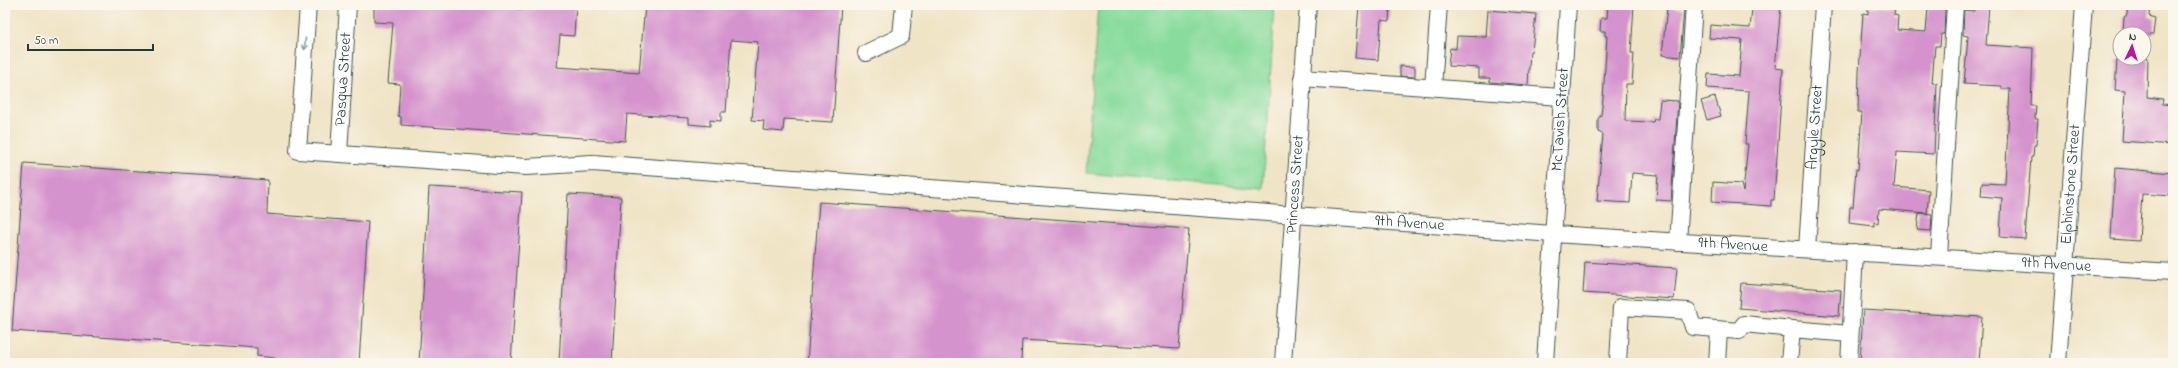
<svg xmlns="http://www.w3.org/2000/svg" width="2178" height="368" viewBox="0 0 2178 368" font-family="'Indie Flower',sans-serif">
  <style>
    .green { fill: #88db9d; stroke: #548c68 }
    .building { fill: #d593cd }
    .lines { fill: none; stroke-linecap: round; stroke-linejoin: round }
    .minor-casing { stroke: #3e564a; stroke-width: 18 }
    .minor { stroke: #fff; stroke-width: 16 }
    .oneway { stroke: #8f9e9a }
    .labels { text-anchor: middle; dominant-baseline: central; stroke-width: 3; stroke-linejoin: round; paint-order: stroke }
    .street-label { font-size: 16px; fill: #1f3d34; stroke: #fbf7ec }
  </style>
  <rect width="100%" height="100%" fill="#fbf7ec"/>
  <filter id="ink" filterUnits="userSpaceOnUse"><feTurbulence type="fractalNoise" baseFrequency=".025" numOctaves="2"/><feDisplacementMap in="SourceGraphic" scale="8" xChannelSelector="R" yChannelSelector="G"/><feConvolveMatrix kernelMatrix="1 2 1 2 8 2 1 2 1" color-interpolation-filters="sRGB"/></filter>
  <filter id="wash" filterUnits="userSpaceOnUse"><feTurbulence type="fractalNoise" baseFrequency=".012" numOctaves="4" result="noise"/><feDisplacementMap in="SourceGraphic" scale="16" xChannelSelector="R" yChannelSelector="G"/><feGaussianBlur stdDeviation="0.9" result="paint"/><feColorMatrix in="noise" values="0 0 0 0 0 0 0 0 0 0 0 0 0 0 0 0 0 1.4 0 .05"/><feComposite in="paint" operator="in"/></filter>
  <g filter="url(#wash)">
    <rect width="100%" height="100%" fill="#f0e4c6"/>
    <path class="green" d="M1098 5H1275L1263 189 1086 173Z"/>
    <g id="blocks">
      <path class="building" d="M374 5H493L525 10 526 5H576L574 36 560 35 557 67 639 73 645 5H841L833 122 784 119 783 132 763 130 764 121 752 120 758 42 731 40 726 112H721V121L710 120V126L689 124V118L627 114 625 141 401 125V117L398 116 400 84 388 83 393 23 374 22Z
        M1359 5 1390 6 1389 21 1381 20 1378 60 1355 58Z
        M1608 5H1634L1631 53H1634L1632 84H1626L1625 121 1653 122 1654 119H1658L1660 100 1678 101 1671 201 1656 200 1658 175 1632 173 1630 203 1597 201 1603 134 1598 132V119L1601 115 1603 99 1607 36H1605V31H1600L1601 18H1607Z
        M1759 5H1781L1775 68 1783 69 1774 200H1771V206L1712 202 1713 182 1741 184 1743 192 1748 144H1745L1749 91 1707 88 1708 74 1739 76 1742 40 1709 38 1710 25 1750 28 1752 9 1759 10Z
        M1974 5H1989L1986 45 2033 48 2031 106H2036L2035 119H2038L2036 145H2034L2033 157H2031L2025 239 2000 237 2002 198 1981 196 1982 183 2005 184 2010 89H2002V86L1964 84 1968 36 1963 35 1964 10 1974 11Z
        M2128 5H2150L2149 16 2155 18 2153 35 2123 33 2124 17 2127 15Z
        M1868 6 1895 8 1894 15 1898 16 1897 30 1926 32 1928 8 1945 9 1944 34H1941L1940 46H1935L1932 83H1937L1934 154 1897 152 1894 187 1929 190 1927 213 1879 209 1878 223 1874 222V226L1849 223 1850 207H1853L1856 169 1858 170 1862 112H1858L1859 72 1863 13 1868 14Z
        M1667 7 1684 9 1680 57 1662 55Z
        M1488 10 1536 14 1532 51H1530L1528 85 1490 82V78H1479V68L1448 66 1450 48 1456 49 1457 36 1486 37Z
        M2123 58H2148L2147 97 2163 99 2162 104 2173 105V145L2122 141 2125 91 2115 90 2117 60H2123Z
        M1400 66 1415 67V77L1400 76Z
        M1715 97 1721 116 1707 120 1701 101Z
        M24 163 268 180 267 214 368 222 359 363H275V358L257 356V348L12 331Z
        M2115 168 2173 173V196L2142 194 2139 241 2111 239Z
        M429 187 522 192 511 363H419Z
        M568 194 621 197 612 363H559Z
        M819 202 1189 229 1179 349 1022 340 1021 363H807Z
        M1919 213 1932 214 1931 231 1917 230Z
        M1585 262 1677 268 1674 299 1583 293Z
        M1741 283 1841 290 1839 316 1739 308Z
        M1863 310 1982 317 1979 363H1860Z"/>
    </g>
  </g>
  <g filter="url(#ink)">
    <use href="#blocks" fill-opacity="0" stroke="#3e564a" stroke-width="1"/>
    <g class="lines">
      <g class="minor-casing">
        <g id="minor">
          <path id="s1" d="M308 5 298 151 526 167 592 163 1553 234 2173 272"/>
          <path d="M866 53 901 36 904 5"/>
          <path d="M1302 78 1561 97"/>
          <path d="M1433 87 1439 5"/>
          <path id="s2" d="M339 154 348 5"/>
          <path d="M1678 242 1694 5"/>
          <path id="s3" d="M1807 249 1823 5"/>
          <path d="M1939 256 1955 5"/>
          <path id="s4" d="M1283 363 1308 5"/>
          <path id="s5" d="M1545 363 1568 5"/>
          <path d="M1618 363 1621 307 1688 311 1693 327 1739 331 1744 324 1792 329"/>
          <path d="M1717 363 1719 331"/>
          <path d="M1789 363 1792 329 1850 334"/>
          <path d="M1849 363 1855 252"/>
          <path id="s6" d="M2058 363 2084 5"/>
        </g>
      </g>
      <use href="#minor" class="minor"/>
    </g>
    <defs><path id="oneway-shaft" d="M-6 0H5M1.5-3L5.5 0L1.5 3" fill="none" stroke-width="1.6" stroke-linecap="round" stroke-linejoin="round"/></defs>
    <use class="oneway" href="#oneway-shaft" transform="translate(305 44) rotate(94)"/>
  </g>
  <g class="labels">
    <g class="street-label">
      <text stroke="none"><textPath href="#s2" startOffset="75">Pasqua Street</textPath></text>
      <text stroke="none"><textPath href="#s5" startOffset="244">McTavish Street</textPath></text>
      <text stroke="none"><textPath href="#s3" startOffset="122">Argyle Street</textPath></text>
      <text stroke="none"><textPath href="#s4" startOffset="179">Princess Street</textPath></text>
      <text stroke="none"><textPath href="#s6" startOffset="179">Elphinstone Street</textPath></text>
      <text stroke="none"><textPath href="#s1" startOffset="1261">9th Avenue</textPath></text>
      <text stroke="none"><textPath href="#s1" startOffset="1585">9th Avenue</textPath></text>
      <text stroke="none"><textPath href="#s1" startOffset="1909">9th Avenue</textPath></text>
    </g>
  </g>
  <rect width="2178" height="368" fill="none" stroke="#fbf7ec" stroke-width="20"/>
  <g transform="translate(2132 46) rotate(4)"><circle r="19" fill="#fbf7ec" stroke="#a3ada2"/>
  <path d="M0-3L7 15L0 10L-7 15Z" fill="#b5179e"/>
  <text y="-6" font-size="11" font-weight="bold" text-anchor="middle" fill="#1f3d34">N</text>
  </g>
  <path d="M28 44v6h125v-6" fill="none" stroke="#1f3d34" stroke-width="2"/>
  <text x="34" y="44" font-size="12" fill="#1f3d34" stroke="#fbf7ec" stroke-width="3" paint-order="stroke">50 m</text>
</svg>
